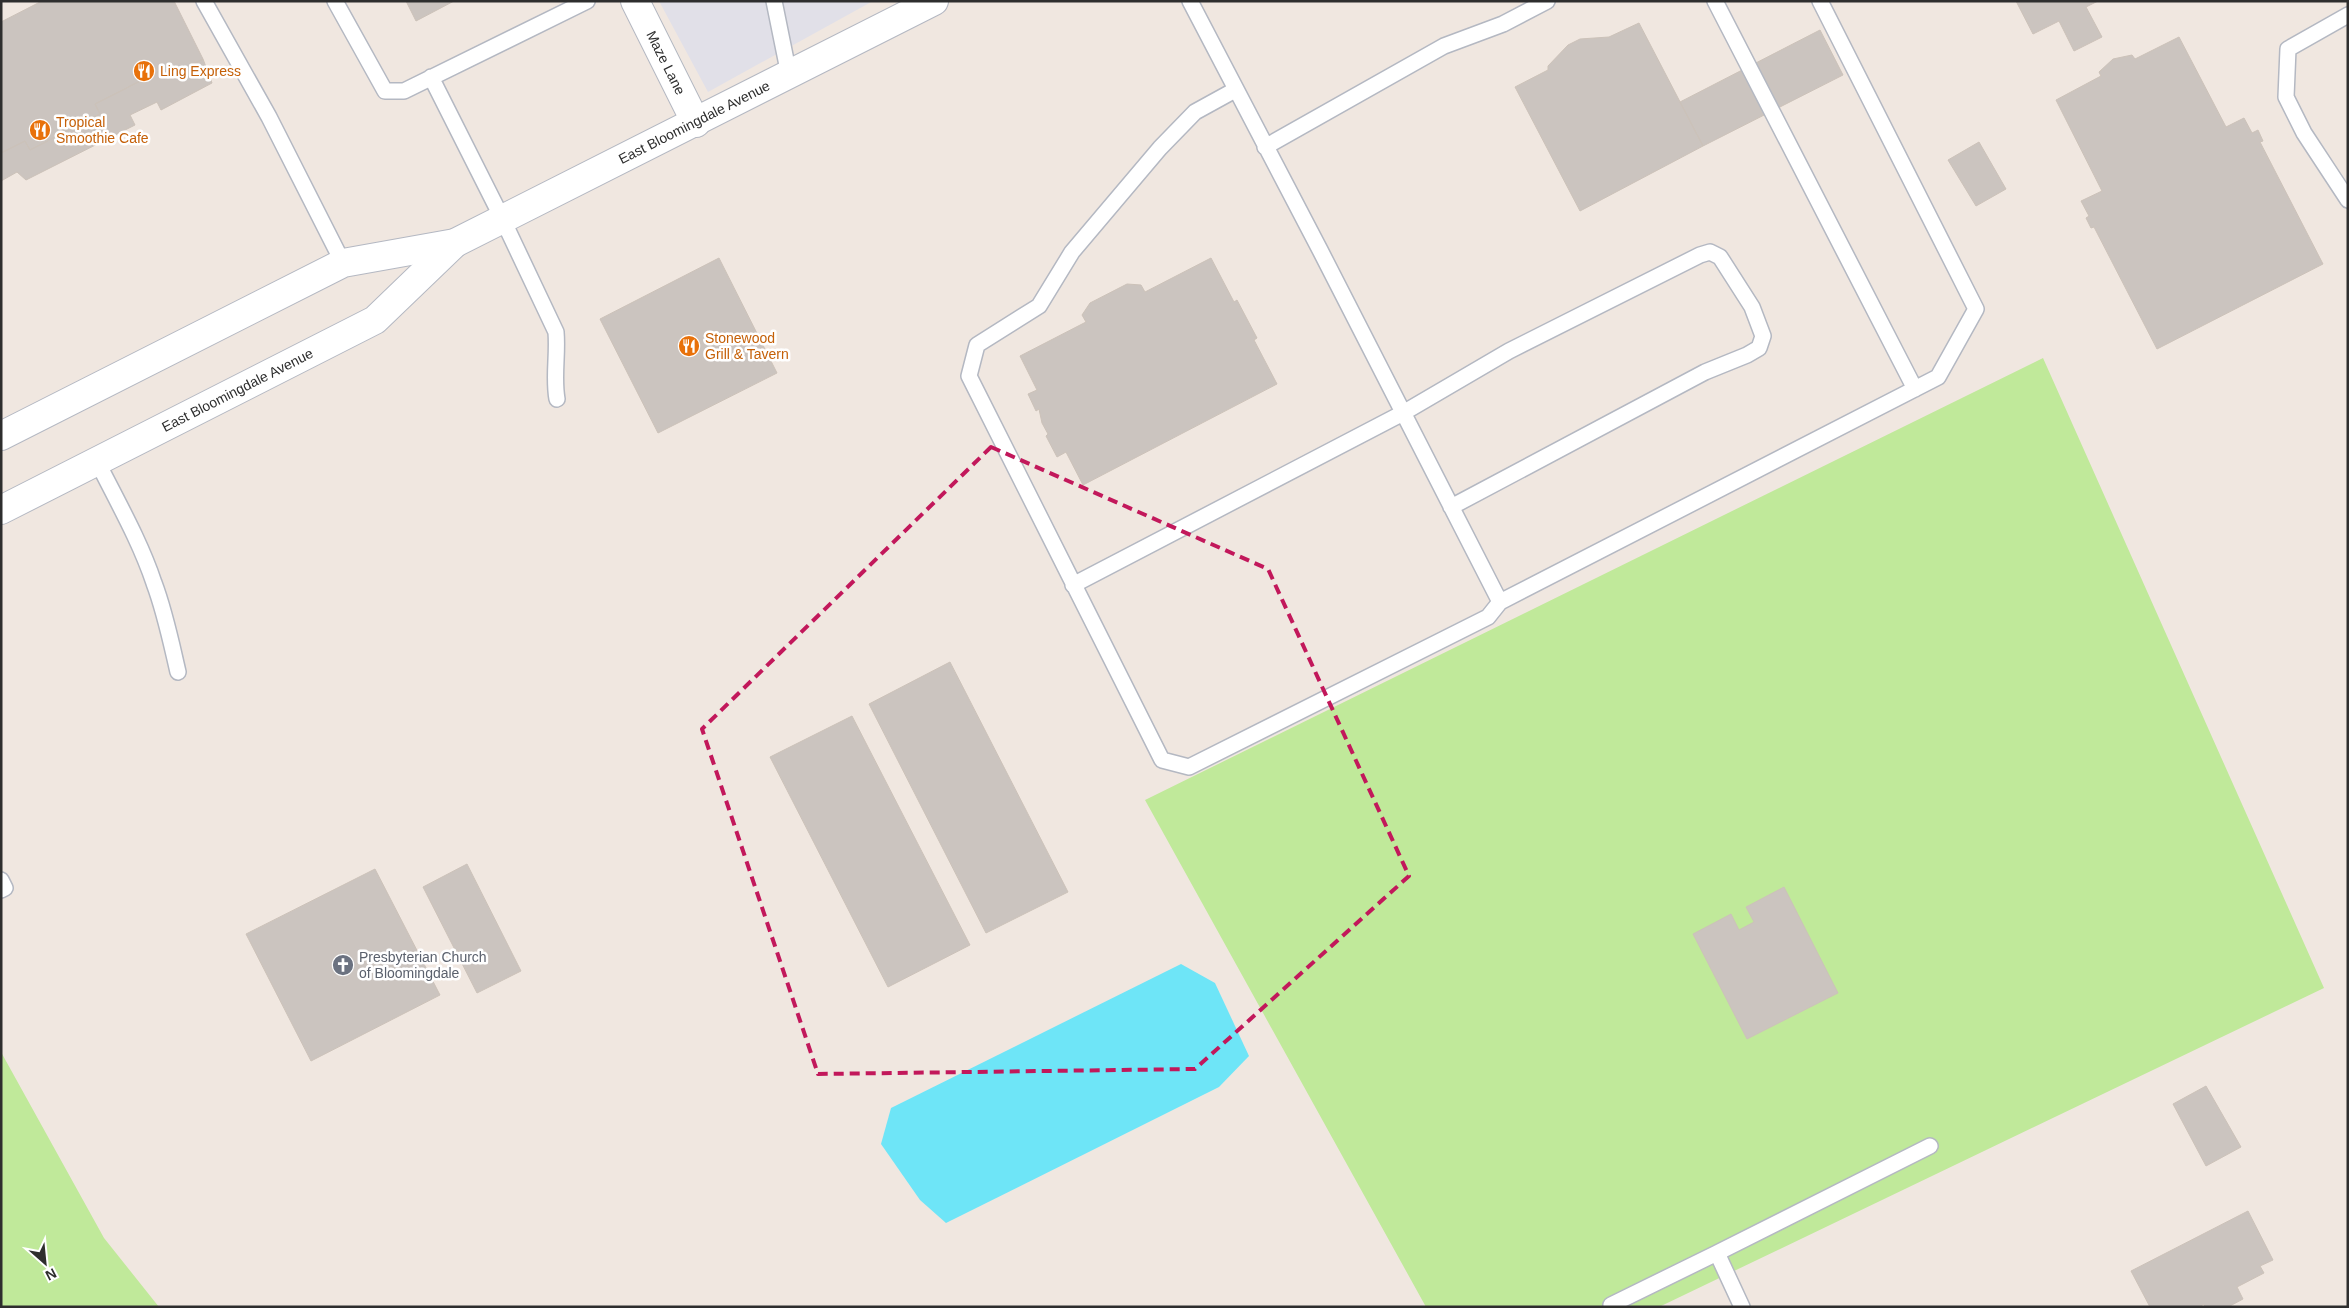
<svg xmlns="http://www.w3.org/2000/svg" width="2349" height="1308" viewBox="0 0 2349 1308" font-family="Arial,sans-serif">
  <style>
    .industrial { fill: #e1e0e8 }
    .green { fill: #c0e99a }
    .water { fill: #6ee5f7 }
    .building { fill: #cbc4bf; stroke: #ccc2b9 }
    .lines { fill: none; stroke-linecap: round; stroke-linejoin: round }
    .lane-casing { stroke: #b4b8c2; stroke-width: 18 }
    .street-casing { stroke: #b4b8c2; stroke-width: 30 }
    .secondary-casing { stroke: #b4b8c2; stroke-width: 30 }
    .lane { stroke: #fff; stroke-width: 15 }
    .street { stroke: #fff; stroke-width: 28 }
    .secondary { stroke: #fff; stroke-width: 28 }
    .marked { fill: none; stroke: #c2185b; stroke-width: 4; stroke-dasharray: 10 6; stroke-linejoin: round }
    .labels { text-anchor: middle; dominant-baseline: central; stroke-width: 5; stroke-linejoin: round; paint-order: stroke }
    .street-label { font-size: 14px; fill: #2e2e2e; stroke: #fff }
    .food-label { font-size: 14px; fill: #c56008; stroke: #fff; text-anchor: start }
    .worship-label { font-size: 14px; fill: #5b616d; stroke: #fff; text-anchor: start }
  </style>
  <rect width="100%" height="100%" fill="#f0e7e0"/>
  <path class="industrial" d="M659 1H873L708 92Z"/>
  <path class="green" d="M2043 358 2324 988 1659 1307H1426L1145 800Z
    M1 1052 104 1238 159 1307H1Z"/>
  <path class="water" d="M1181 964 1215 983 1249 1056 1219 1087 946 1223 920 1200 881 1144 891 1108Z"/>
  <path class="building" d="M42 1H174L203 59 164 79 160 71 95 104 100 114 30 150 25 141 1 153V22Z
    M406 1H454L416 21Z
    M2016 1H2098L2086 7 2102 37 2074 51 2059 21 2033 34Z
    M1639 23 1703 146 1580 211 1515 87 1548 70V66L1568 45 1580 39 1609 37Z
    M1820 30 1843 75 1703 146 1680 102Z
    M2179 37 2226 127 2244 118 2252 133 2258 130 2263 141 2260 142 2323 264 2157 349 2094 227 2091 228 2086 218 2089 216 2081 201 2102 191 2056 100 2101 76 2099 72 2113 59 2132 55 2135 59Z
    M203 59 212 83 161 110 157 102 130 115 135 125 26 180 17 172 1 181V153L25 141 30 150 100 114 95 104 160 71 164 79Z
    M1979 142 2006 189 1976 206 1948 160Z
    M719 258 777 373 658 433 600 319Z
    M1211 258 1234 302 1237 300 1257 338 1254 340 1277 384 1083 485 1066 452 1057 457 1046 436 1048 434 1042 423 1039 409 1036 411 1028 394 1037 390 1020 356 1086 322 1082 315 1090 303 1127 284 1141 285 1145 292Z
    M950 662 1068 892 986 933 869 704Z
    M852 716 970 945 888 987 770 757Z
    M467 864 521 971 477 993 423 887Z
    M375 869 440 995 311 1061 246 934Z
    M1784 887 1838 993 1747 1039 1693 934 1731 914 1739 930 1754 922 1746 907Z
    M2206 1086 2241 1147 2206 1166 2173 1104Z
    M2248 1211 2273 1260 2260 1266 2264 1273 2237 1287 2243 1299 2228 1307H2205L2204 1304 2199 1307H2150L2131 1271Z"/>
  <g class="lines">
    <g class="lane-casing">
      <path id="lane" d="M204 1 269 117 343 263
        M335 1 385 91H404L587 1
        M774 1 789 75
        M1190 1 1320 250 1500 602 1938 377 1976 309 1820 1
        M1715 1 1915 389
        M2348 15 2288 49 2286 97 2304 133 2348 200
        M431 77 503 220 556 332C558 355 553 377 557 399
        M1235 90 1195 112 1160 148 1072 252 1039 306 977 345 969 376 1162 760 1189 767 1488 617 1500 602
        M1265 147 1444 46 1503 24 1547 1
        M97 461C117 501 140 541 154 583 165 612 171 642 178 672
        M1073 585 1403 413 1509 351 1700 255 1710 252 1720 257 1752 307 1763 336 1759 348 1747 355 1705 372 1451 507
        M1 880 5 888 1 890
        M1717 1253 1930 1146
        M1611 1305 1717 1253 1742 1307"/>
    </g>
    <g class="street-casing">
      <g id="street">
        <path id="s1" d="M635 1 696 123"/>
      </g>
    </g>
    <g class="secondary-casing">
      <g id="secondary">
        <path id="s2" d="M1 436 343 263 455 243 934 1"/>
        <path id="s3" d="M1 510 375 320 455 243"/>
      </g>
    </g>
    <use href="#lane" class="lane"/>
    <use href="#street" class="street"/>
    <use href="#secondary" class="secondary"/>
  </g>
  <path class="marked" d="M991 447 1268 569 1409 876 1195 1069 818 1074 702 729Z"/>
  <defs>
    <g id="restaurant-disc" transform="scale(1.125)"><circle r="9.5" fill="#e8710a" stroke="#fff"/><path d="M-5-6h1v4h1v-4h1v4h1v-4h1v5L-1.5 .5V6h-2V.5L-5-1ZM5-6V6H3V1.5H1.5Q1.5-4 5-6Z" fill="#fff"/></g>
    <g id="church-disc" transform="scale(1.125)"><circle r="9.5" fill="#6b7280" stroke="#fff"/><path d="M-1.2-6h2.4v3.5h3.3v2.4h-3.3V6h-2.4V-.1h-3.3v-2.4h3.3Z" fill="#fff"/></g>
  </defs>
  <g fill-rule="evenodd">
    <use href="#restaurant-disc" x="144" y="71"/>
    <use href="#restaurant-disc" x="40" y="130"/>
    <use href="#restaurant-disc" x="689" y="346"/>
    <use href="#church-disc" x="343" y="965"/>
  </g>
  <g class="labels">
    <g class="street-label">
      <text stroke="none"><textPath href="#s1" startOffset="69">Maze Lane</textPath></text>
      <text stroke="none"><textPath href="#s2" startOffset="765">East Bloomingdale Avenue</textPath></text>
      <text stroke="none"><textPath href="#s3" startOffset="265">East Bloomingdale Avenue</textPath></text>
    </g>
    <g class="food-label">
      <text x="160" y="71">Ling Express</text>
      <text x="56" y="122">Tropical<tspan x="56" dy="16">Smoothie Cafe</tspan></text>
      <text x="705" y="338">Stonewood<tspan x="705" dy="16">Grill &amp; Tavern</tspan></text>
    </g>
    <g class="worship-label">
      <text x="359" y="957">Presbyterian Church<tspan x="359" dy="16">of Bloomingdale</tspan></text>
    </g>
  </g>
  <rect width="2349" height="1308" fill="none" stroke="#2e2e2e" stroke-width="5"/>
  <g transform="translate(45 1263) rotate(153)" stroke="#ffffff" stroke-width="4" paint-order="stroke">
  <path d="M0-4L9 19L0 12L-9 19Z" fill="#2e2e2e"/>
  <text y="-8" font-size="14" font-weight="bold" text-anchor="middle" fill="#2e2e2e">N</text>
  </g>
</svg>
